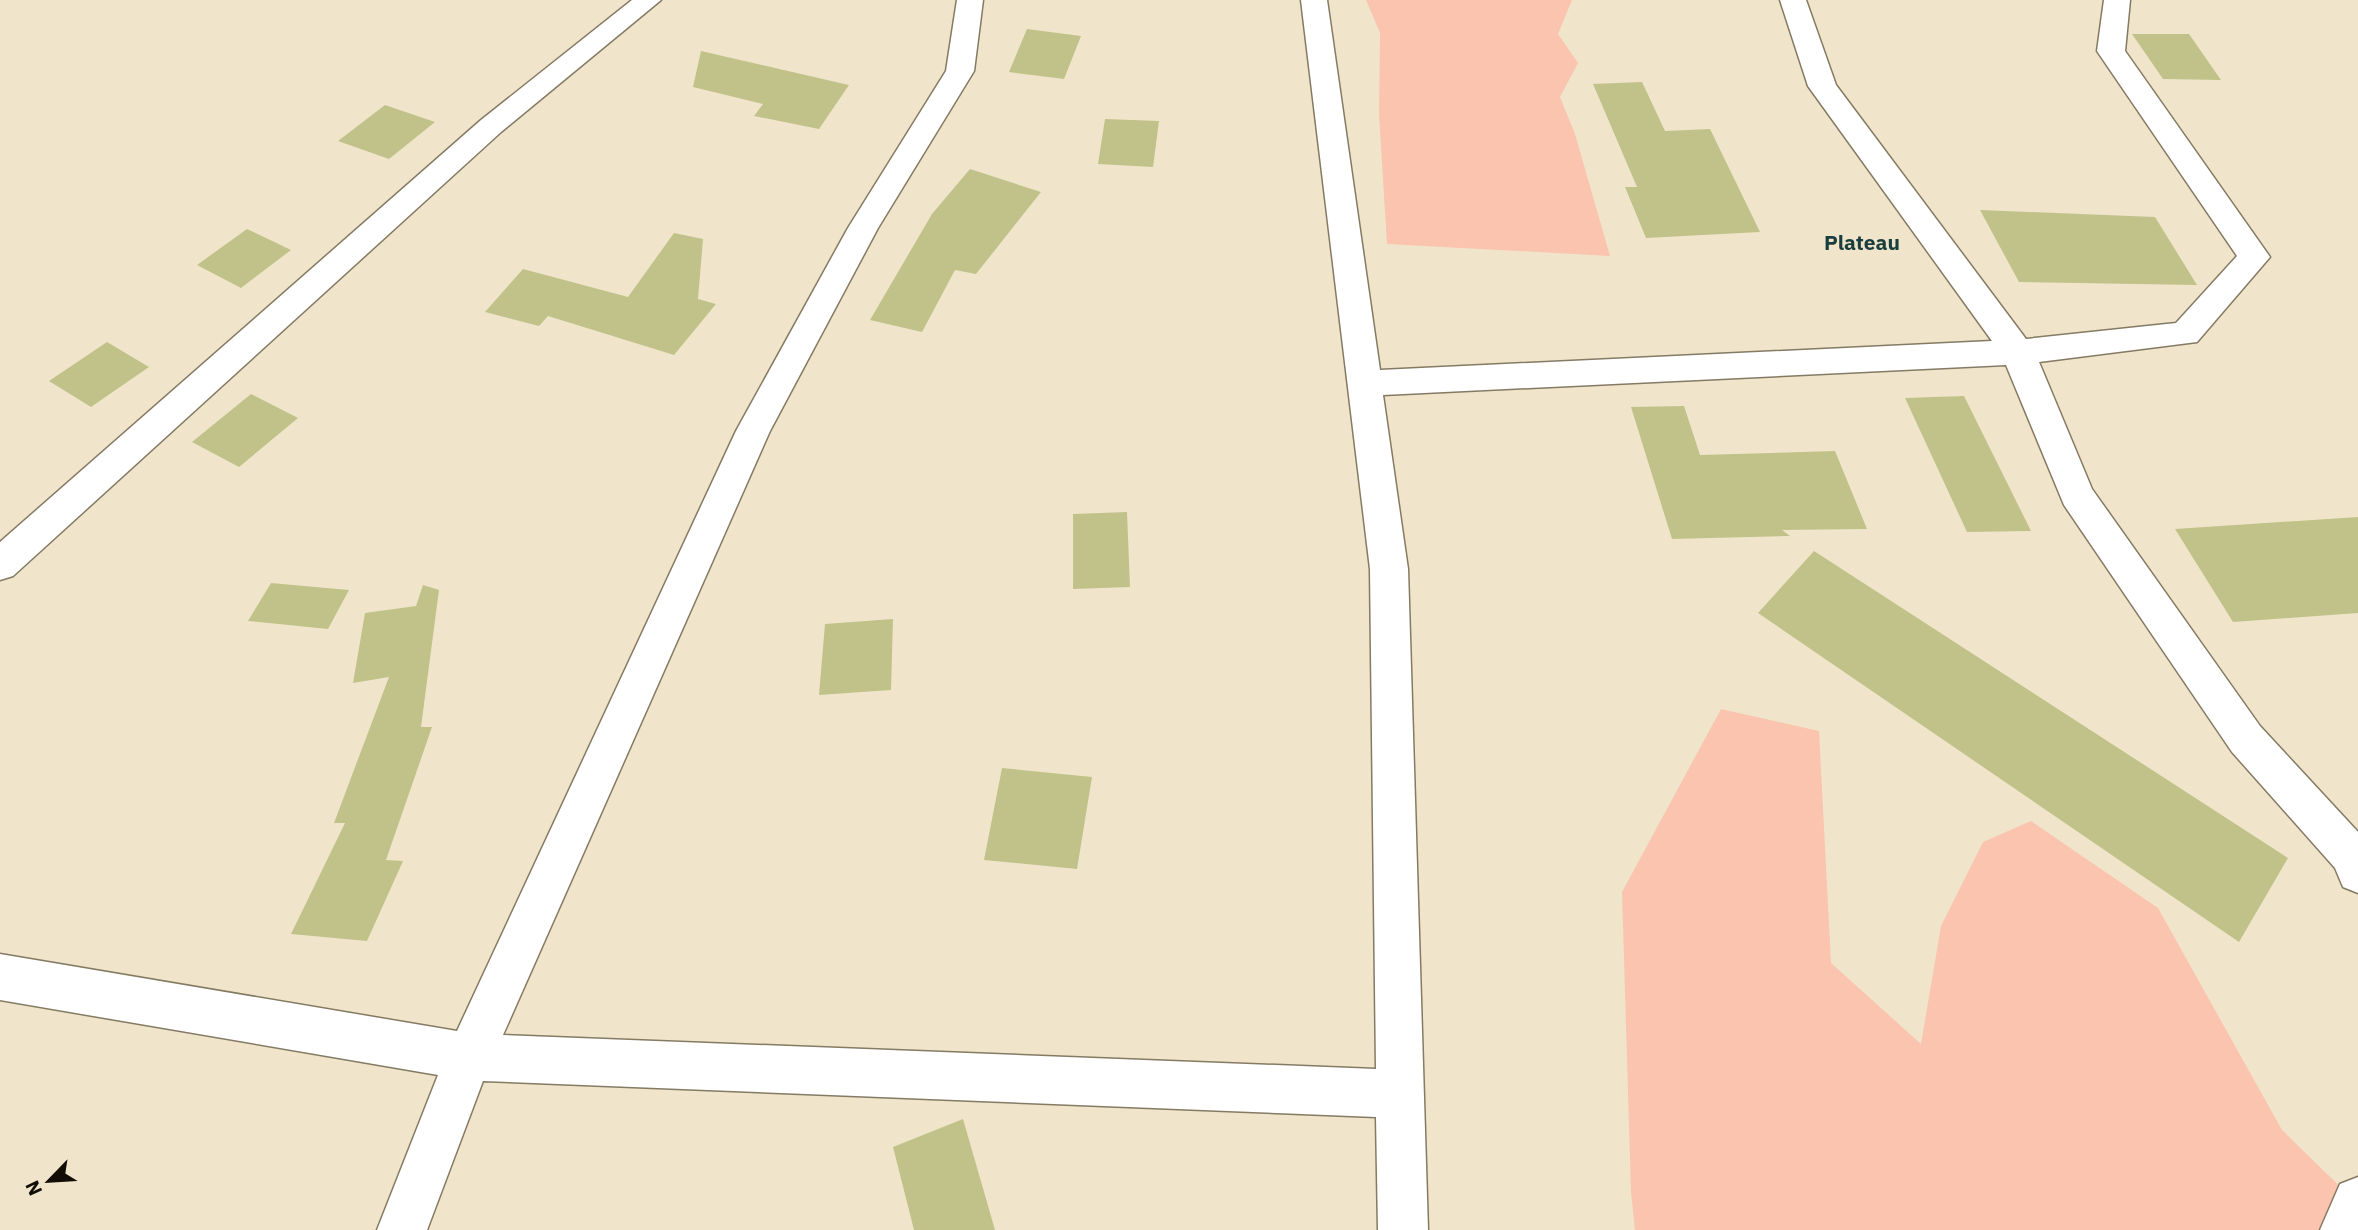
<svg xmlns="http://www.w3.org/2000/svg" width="2358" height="1230" viewBox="0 0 2358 1230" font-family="'IBM Plex Sans',sans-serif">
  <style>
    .green { fill: #fac4af }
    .building { fill: #c1c289 }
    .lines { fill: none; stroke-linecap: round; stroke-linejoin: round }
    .street-casing { stroke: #857a63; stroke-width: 3 }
    .street { fill: #fff; fill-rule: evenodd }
    .labels { text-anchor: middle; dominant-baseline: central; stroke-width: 6; stroke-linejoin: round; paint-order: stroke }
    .neighbourhood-label { font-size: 21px; font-weight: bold; fill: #1a3d3d; stroke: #f0e5cb }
  </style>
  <rect width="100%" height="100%" fill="#f0e5cb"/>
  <path class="green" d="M1366 0H1572L1558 34 1578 63 1560 97 1575 134 1610 256 1387 244 1379 114 1380 33Z
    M1721 709 1819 731 1831 963 1921 1044 1941 926 1983 842 2031 821 2158 908 2282 1130 2358 1204V1230H1635L1631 1192 1622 892Z"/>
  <path class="building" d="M1027 29 1081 36 1064 79 1009 72Z
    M2132 34H2189L2221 80 2163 79Z
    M701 51 849 85 819 129 754 116 763 104 693 87Z
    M1642 82 1665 131 1710 129 1760 232 1646 238 1625 187H1637L1593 84Z
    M385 105 435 122 389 159 338 141Z
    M1105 119 1159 121 1153 167 1098 164Z
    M970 169 1041 192 976 274 955 270 922 332 870 320 932 214Z
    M1980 210 2155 217 2197 285 2019 282Z
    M247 229 291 250 241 288 197 265Z
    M674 233 703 239 698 299 716 304 674 355 548 316 539 326 485 312 523 269 628 297Z
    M107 342 149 367 91 407 49 381Z
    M251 394 298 418 239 467 192 442Z
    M1964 396 2031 531 1967 532 1905 398Z
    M1684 406 1700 455 1835 451 1867 529 1782 530 1790 536 1672 539 1631 407Z
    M1127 512 1130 587 1073 589V514Z
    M2358 517V613L2233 622 2175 529Z
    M1814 551 2288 858 2239 942 1758 613Z
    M271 583 349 590 328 629 248 621Z
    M423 585 439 590 421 727H432L386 860 403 861 367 941 291 934 345 823H334L389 677 353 683 365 613 416 606Z
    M893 619 891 690 819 695 825 624Z
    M1002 768 1092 777 1077 869 984 860Z
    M963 1119 995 1230H914L893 1147Z"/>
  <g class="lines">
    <g class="street-casing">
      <path id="street" d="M632 0H661L501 132 13 576 0 580V542L481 120Z
        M957 0H983L974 71 878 228 770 431 503 1035 1376 1069 1370 569 1301 0H1327L1380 370 1992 341 1808 86 1780 0H1806L1836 85 2026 339 2176 323 2237 256 2097 51 2104 0H2130L2125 51 2270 257 2197 342 2039 362 2092 489 2260 726 2358 832V893L2343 887 2335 868 2232 752 2064 505 2006 365 1383 395 1408 569 1428 1230H1378L1376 1117 483 1081 427 1230H377L438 1075 0 1000V954L457 1031 736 431 848 228 946 71Z
        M2358 1177V1230H2320L2340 1184Z"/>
    </g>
    <use href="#street" class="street"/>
  </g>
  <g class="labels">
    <g class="neighbourhood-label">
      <text x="1862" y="242">Plateau</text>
    </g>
  </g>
  <g transform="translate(49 1181) rotate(245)" stroke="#f0e5cb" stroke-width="5" paint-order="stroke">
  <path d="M0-5L12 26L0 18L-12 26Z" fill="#120e06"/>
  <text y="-10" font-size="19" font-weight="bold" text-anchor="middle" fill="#120e06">N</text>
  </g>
</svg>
